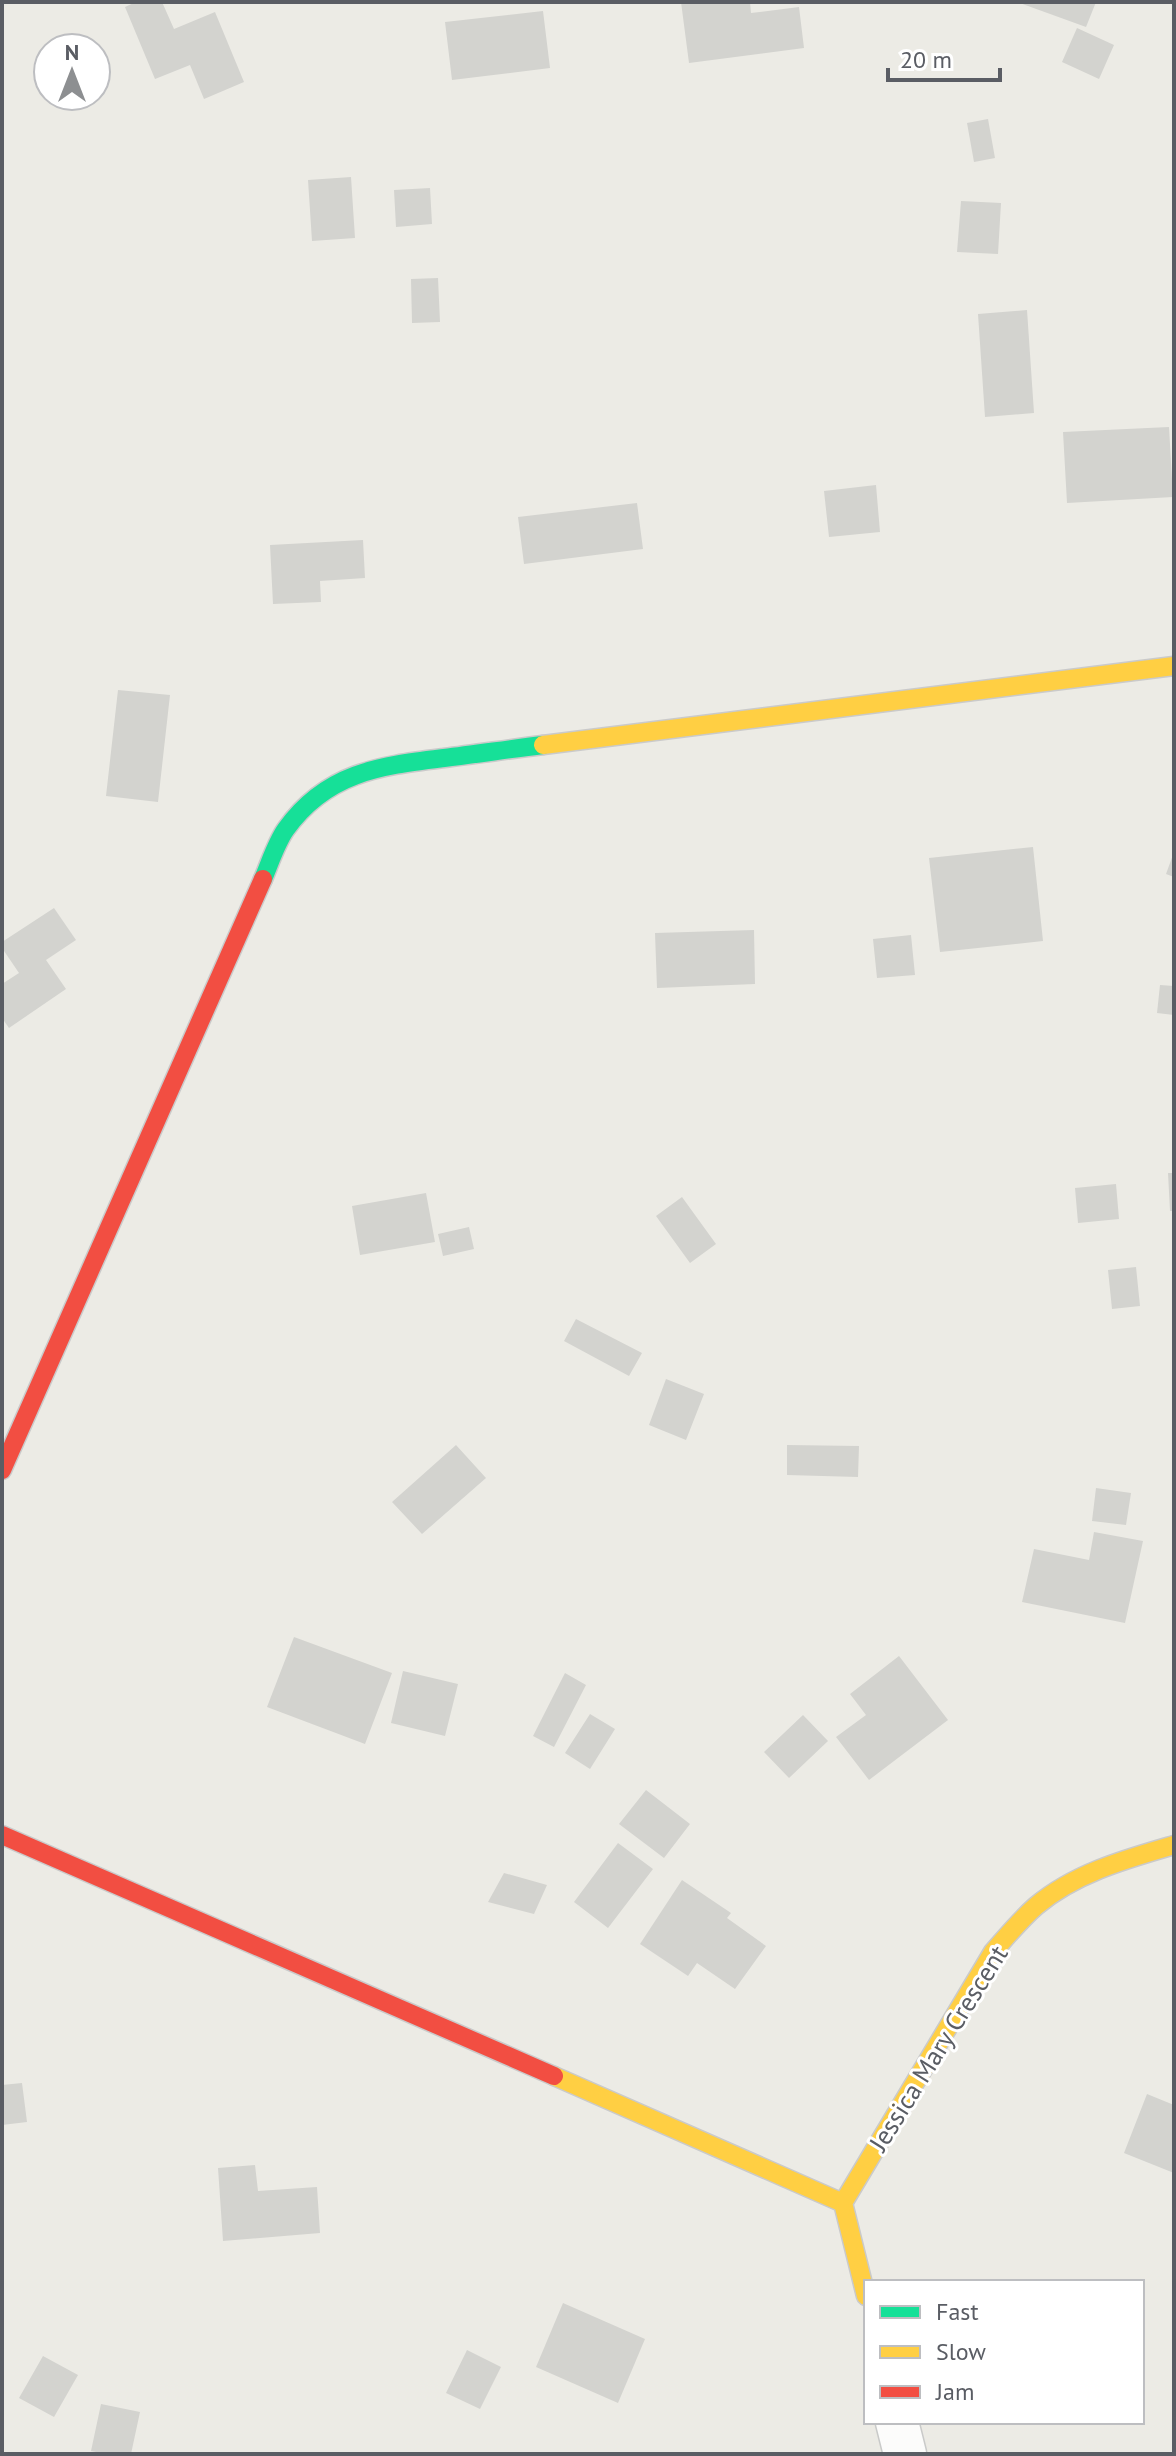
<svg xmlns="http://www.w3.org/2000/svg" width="1176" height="2456" viewBox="0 0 1176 2456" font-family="'PT Sans',sans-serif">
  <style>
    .building { fill: #d3d3cf }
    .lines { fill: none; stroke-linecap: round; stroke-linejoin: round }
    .street-casing { stroke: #c9cac9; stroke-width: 45 }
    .fast-casing { stroke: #cacaca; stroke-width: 21 }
    .slow-casing { stroke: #cacaca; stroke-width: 21 }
    .jam-casing { stroke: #cacaca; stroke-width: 21 }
    .street { stroke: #fcfcfb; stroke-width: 42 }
    .fast { stroke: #16e098; stroke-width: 18 }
    .slow { stroke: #ffcf43; stroke-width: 18 }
    .jam { stroke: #f24e42; stroke-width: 18 }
    .labels { text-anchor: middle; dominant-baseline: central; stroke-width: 6; stroke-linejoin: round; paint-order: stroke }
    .street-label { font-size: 26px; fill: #5a5d64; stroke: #fff }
  </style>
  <rect width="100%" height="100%" fill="#ecebe5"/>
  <path class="building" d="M136 2H162L174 29 215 12 244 82 204 99 190 65 155 79 125 7Z
    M681 2H750L751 13 799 7 804 48 689 63Z
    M1017 2H1096L1086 27Z
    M543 11 550 68 452 80 445 22Z
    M1077 28 1114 45 1099 79 1062 62Z
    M988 119 995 158 974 162 967 123Z
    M351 177 355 238 312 241 308 180Z
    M430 188 432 224 396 227 394 190Z
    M961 201 1001 203 998 254 957 252Z
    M438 278 440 322 412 323 411 279Z
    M1027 310 1034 413 985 417 978 314Z
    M1169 427 1173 497 1067 503 1063 432Z
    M876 485 880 532 829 537 824 491Z
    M637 503 643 549 524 564 518 517Z
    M363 540 365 578 320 581 321 602 273 604 270 545Z
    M118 690 170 695 158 802 106 796Z
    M1033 847 1043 941 940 952 929 858Z
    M1174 852V877L1166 874Z
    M54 908 76 940 46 960 66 989 9 1028 2 1018V984L19 973 2 948V942Z
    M754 930 755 984 657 988 655 933Z
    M911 935 915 975 877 978 873 939Z
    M1160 985 1174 986V1015L1157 1013Z
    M1168 1173H1174V1211H1170Z
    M1116 1184 1119 1219 1078 1223 1075 1188Z
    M426 1193 435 1242 360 1255 352 1206Z
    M682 1197 716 1244 690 1263 656 1216Z
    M469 1227 474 1249 443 1256 438 1234Z
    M1136 1267 1140 1306 1112 1309 1108 1270Z
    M576 1319 642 1353 629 1376 564 1341Z
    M666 1379 704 1394 686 1440 649 1425Z
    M456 1445 486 1478 422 1534 392 1502Z
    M787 1445 859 1446 858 1477 787 1475Z
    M1096 1488 1131 1493 1126 1525 1092 1521Z
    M1094 1532 1143 1541 1125 1623 1022 1602 1034 1549 1089 1560Z
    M294 1637 392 1673 365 1744 267 1707Z
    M899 1656 948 1720 869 1780 836 1737 866 1715 850 1694Z
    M403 1671 458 1684 445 1736 391 1723Z
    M565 1673 586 1685 554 1747 533 1736Z
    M590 1714 615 1729 590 1769 565 1753Z
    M803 1715 828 1741 789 1778 764 1752Z
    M646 1790 690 1824 664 1858 619 1824Z
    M618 1843 653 1869 608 1928 574 1902Z
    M504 1873 547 1885 534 1914 488 1902Z
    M682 1880 731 1913 727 1918 766 1946 735 1989 697 1963 688 1976 640 1944Z
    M22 2083 27 2122 2 2125V2085Z
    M1147 2094 1174 2105V2173L1124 2153Z
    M255 2165 258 2191 317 2187 320 2233 223 2241 218 2168Z
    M563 2303 645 2339 618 2403 536 2367Z
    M467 2350 501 2367 480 2409 446 2393Z
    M43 2356 78 2375 54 2417 19 2398Z
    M101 2404 140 2412 131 2454H107L91 2451Z"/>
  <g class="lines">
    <g class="street-casing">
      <path id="street" d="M897 2422 905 2454"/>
    </g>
    <g class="fast-casing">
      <path id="fast" d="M263 879C270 863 276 843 286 829 327 772 380 766 444 758 477 754 510 749 543 745"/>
    </g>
    <g class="slow-casing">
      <path id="slow" d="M543 745 1174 666
        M554 2076 843 2203
        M866 2296 843 2203 993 1952C1007 1936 1020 1920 1036 1906 1075 1873 1126 1859 1174 1845"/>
    </g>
    <g class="jam-casing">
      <path id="jam" d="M2 1470 263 879
        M2 1835 554 2076"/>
    </g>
    <use href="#street" class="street"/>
    <use href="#fast" class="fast"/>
    <use href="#slow" class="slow"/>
    <use href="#jam" class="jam"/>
  </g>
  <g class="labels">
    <g class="street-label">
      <text transform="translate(938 2048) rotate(-58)">Jessica Mary Crescent</text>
    </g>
  </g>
  <rect width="1176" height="2456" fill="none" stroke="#5a5d64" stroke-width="8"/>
  <rect x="864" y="2280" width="280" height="144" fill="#ffffff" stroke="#bdbec1" stroke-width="2"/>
  <rect x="880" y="2306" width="40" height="12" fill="#16e098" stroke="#bdbec1" stroke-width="2"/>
  <text x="936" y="2320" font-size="24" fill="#5a5d64">Fast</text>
  <rect x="880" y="2346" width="40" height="12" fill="#ffcf43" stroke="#bdbec1" stroke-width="2"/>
  <text x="936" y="2360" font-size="24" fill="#5a5d64">Slow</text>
  <rect x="880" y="2386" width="40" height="12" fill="#f24e42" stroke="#bdbec1" stroke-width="2"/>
  <text x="936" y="2400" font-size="24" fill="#5a5d64">Jam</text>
  <g transform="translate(72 72)"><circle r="38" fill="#ffffff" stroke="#bdbec1" stroke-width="2"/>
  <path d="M0-6L14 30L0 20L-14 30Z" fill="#8d8f91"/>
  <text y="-12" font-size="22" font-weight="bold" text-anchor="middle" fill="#5a5d64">N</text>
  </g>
  <path d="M888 68v12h112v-12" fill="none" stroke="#5a5d64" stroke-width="4"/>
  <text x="900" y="68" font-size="24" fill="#5a5d64" stroke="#ffffff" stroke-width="6" paint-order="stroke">20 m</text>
</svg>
